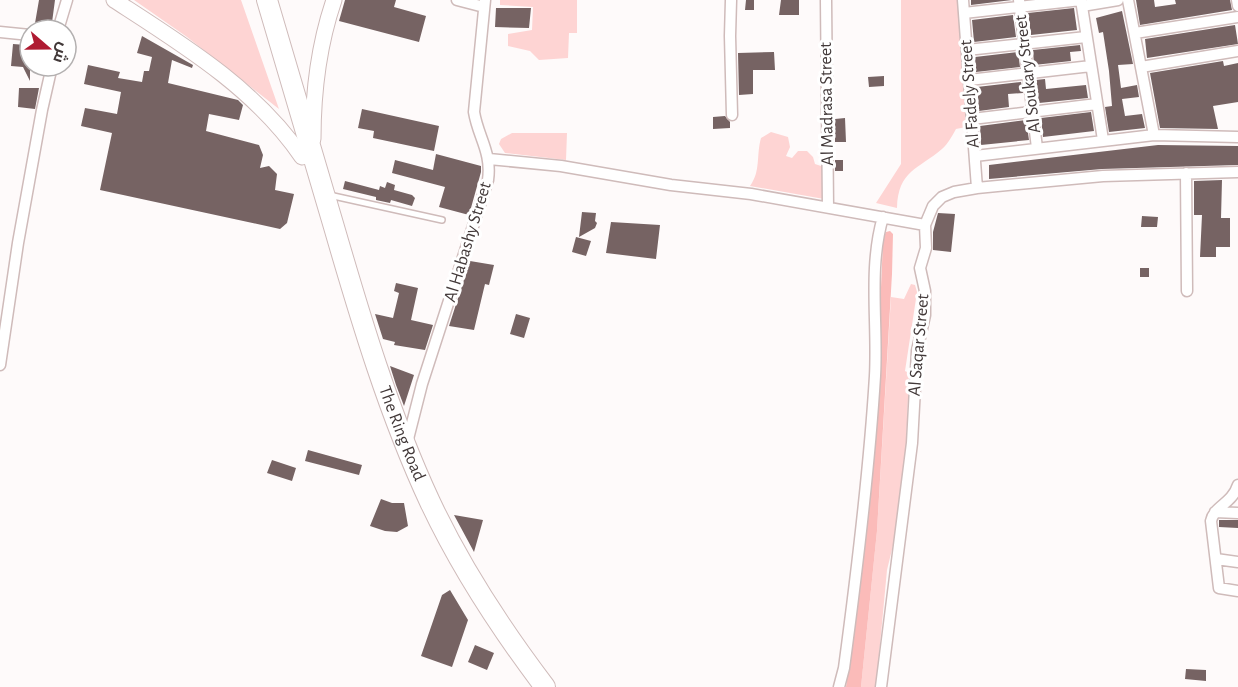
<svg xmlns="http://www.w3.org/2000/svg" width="1238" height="687" viewBox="0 0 1238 687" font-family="'Alegreya Sans',Cairo,sans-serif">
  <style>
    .green { fill: #fed4d3 }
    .water { fill: #fbbbb9 }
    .building { fill: #766363 }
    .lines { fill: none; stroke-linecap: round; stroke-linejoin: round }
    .lane-casing { stroke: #cfbbba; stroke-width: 8 }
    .street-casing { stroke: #cfbbba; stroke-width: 13 }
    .secondary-casing { stroke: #cfbbba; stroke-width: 17 }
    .highway-casing { stroke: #cfbbba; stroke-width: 22 }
    .lane { stroke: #fff; stroke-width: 5 }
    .street { stroke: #fff; stroke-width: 10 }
    .secondary { stroke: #fff; stroke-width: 15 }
    .highway { stroke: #fff; stroke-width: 20 }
    .labels { text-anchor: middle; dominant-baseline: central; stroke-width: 6; stroke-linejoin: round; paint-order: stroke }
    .street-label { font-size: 18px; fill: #423939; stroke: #fff }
  </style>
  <rect width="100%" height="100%" fill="#fefafa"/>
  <path class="green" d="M134 0H241L279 109 187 37Z
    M500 0H577V33H569L568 58 539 60 530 51 508 46V34L532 30 533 7 500 5Z
    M901 0H960L966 127 956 129C952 136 948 144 942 149 919 169 898 170 897 208L876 203 901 164Z
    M771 132 788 137 790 147 786 156 792 158 798 151H807L813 157 815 164 824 167V199L750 186C761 171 756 156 761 138Z
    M512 133H567L566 160 505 153 499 144 501 139Z
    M911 284 915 285 917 292 905 371 909 373 906 447 895 537 887 570 876 687H861L877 531 891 297 904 299Z"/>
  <path class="water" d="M890 231 893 234 892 274 877 531 861 687H846C866 538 878 388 883 238L886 232Z"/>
  <path class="building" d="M39 0H55L51 30 34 29Z
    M345 0H396L394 7 426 16 419 42 339 21Z
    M746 0H754V10H745Z
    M781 0H799V15H779Z
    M971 0H1012L971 5Z
    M1136 0H1154L1155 7 1176 4 1175 0H1230L1232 10 1140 25Z
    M496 8H531L529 28 495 27Z
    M1074 8 1077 30 1031 35 1028 13Z
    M1122 11 1133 64 1118 65 1121 88 1137 85 1139 97 1122 99 1125 116 1142 114 1145 128 1109 132 1105 107 1112 106 1109 71 1103 32 1099 33 1096 18Z
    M1013 15 1016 37 974 42 972 20Z
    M1235 25 1238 44 1147 58 1145 39Z
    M142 36 193 65 192 68 172 60 168 83 238 100 243 105 239 120 209 114 206 131 259 145 263 155 260 168 269 166 277 174 275 190 294 194 287 223 280 229 100 190 112 133 81 126 85 108 117 114 121 92 84 84 88 65 120 72 118 78 142 82 144 71H149L152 57 137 53Z
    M13 44 26 45 25 55H30V81L23 67 11 66Z
    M1080 45 1081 51 1070 52 1071 61 1034 65 1033 50Z
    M774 52 775 70H753V94L739 95 738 53Z
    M1018 52 1020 67 976 72 975 57Z
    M1223 61 1224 66 1238 63V102L1213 106 1218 129 1160 128 1150 73Z
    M884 76V86L869 87 868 77Z
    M1045 79 1046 89 1086 85 1088 98 1039 103 1036 80Z
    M1021 82 1023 93 1008 94 1009 107 979 111 977 87Z
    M19 88H39L35 109 18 107Z
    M362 109 439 126 434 151 373 138 374 131 358 128Z
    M1091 112 1094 131 1043 137 1041 118Z
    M725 116 730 122V128L713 129V117Z
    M845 118 846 142H835V119Z
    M1026 120 1029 140 981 145 980 126Z
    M1158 145 1238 146V165L1102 169 989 179V165Z
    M436 154 481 166V172L469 215 439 207 445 187 392 173 395 160 433 170Z
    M835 160H843V171H835Z
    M1222 180 1221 218H1230V247H1216V257H1200L1202 215H1194V181Z
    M345 181 379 190 380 186 385 188 387 182 395 185 394 190 412 195 415 198 412 206 391 200 390 203 376 200V197L343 189Z
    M582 212 596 213 595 221 597 223 595 228 579 237Z
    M938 213 955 214 951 252 933 250V232Z
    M1142 216 1158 217 1157 227H1141Z
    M611 222 660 225 656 259 606 253Z
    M576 237 591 241 586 256 572 252Z
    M470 261 494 265 489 285 485 284 474 330 449 326Z
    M1140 268H1149V277H1140Z
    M396 283 418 288 411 320 433 325 425 350 394 345 395 342 383 339 375 314 393 318 399 293 394 291Z
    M516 314 530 318 524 338 510 334Z
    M390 366 414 375 404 406 396 385Z
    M308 450 362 465 359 475 305 461Z
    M272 460 296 468 292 481 267 473Z
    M381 499 392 503H404L408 526 397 532 385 531 370 526Z
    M454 515 483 520 474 552Z
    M1219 520H1238V528L1219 527Z
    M450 590 468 620 452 667 421 656 442 595Z
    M475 645 494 653 487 670 468 662Z
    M1186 669 1206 670V681L1185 679Z"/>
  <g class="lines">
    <g class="lane-casing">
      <path id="lane" d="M329 195 442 220"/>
    </g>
    <g class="street-casing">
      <path id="street" d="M457 0 484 7
        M731 0 730 36 732 115
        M826 0 828 207
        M963 0 977 188
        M1019 0 1037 148
        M1081 0 1103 140
        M1128 0 1154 135
        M1237 0 1238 6
        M1082 6 1118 0
        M964 13 1081 0
        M58 30 67 0
        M0 32 30 35
        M1135 33 1238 17
        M967 50 1086 37
        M1141 67 1238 51
        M969 80 1091 66
        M972 119 1097 104
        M975 156 1154 135 1238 137
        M489 159 561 166 671 185 751 194 925 225
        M1186 173 1187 291
        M0 365 18 243 42 110 52 66
        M407 443 422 384 488 180C492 152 478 137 474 112L485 0
        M1238 485C1232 504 1214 506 1211 521L1219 588 1238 591
        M1215 512 1238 513
        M1216 559 1238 562
        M839 687 844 668C857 571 869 474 875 376 878 323 868 268 883 217
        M881 687 912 443 917 351 925 315V291L920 268 926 248 925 225 933 206 942 197 954 192 977 188 1103 176 1238 172"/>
    </g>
    <g class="secondary-casing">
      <path id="secondary" d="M114 0C182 44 256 89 302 157
        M313 139C313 93 319 44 334 0"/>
    </g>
    <g class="highway-casing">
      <g id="highway">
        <path id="s1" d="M267 0C289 76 312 151 334 227 361 320 389 414 430 502 461 568 501 629 545 687"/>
      </g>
    </g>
    <use href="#lane" class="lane"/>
    <use href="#street" class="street"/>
    <use href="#secondary" class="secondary"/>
    <use href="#highway" class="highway"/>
  </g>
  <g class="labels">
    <g class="street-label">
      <text transform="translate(1028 74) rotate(-97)">Al Soukary Street</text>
      <text transform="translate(970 94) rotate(-94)">Al Fadely Street</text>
      <text transform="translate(827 104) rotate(-91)">Al Madrasa Street</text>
      <text transform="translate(468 242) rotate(-73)">Al Habashy Street</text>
      <text transform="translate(919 345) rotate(-85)">Al Saqar Street</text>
      <text stroke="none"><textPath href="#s1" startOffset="454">The Ring Road</textPath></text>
    </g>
  </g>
  <g transform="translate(48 48) rotate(110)"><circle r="28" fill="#ffffff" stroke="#b3b0b0" stroke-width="1.5"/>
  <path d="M0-4.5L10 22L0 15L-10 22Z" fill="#af1b32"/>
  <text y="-9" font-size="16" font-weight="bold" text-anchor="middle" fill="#423939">ش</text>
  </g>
</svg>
